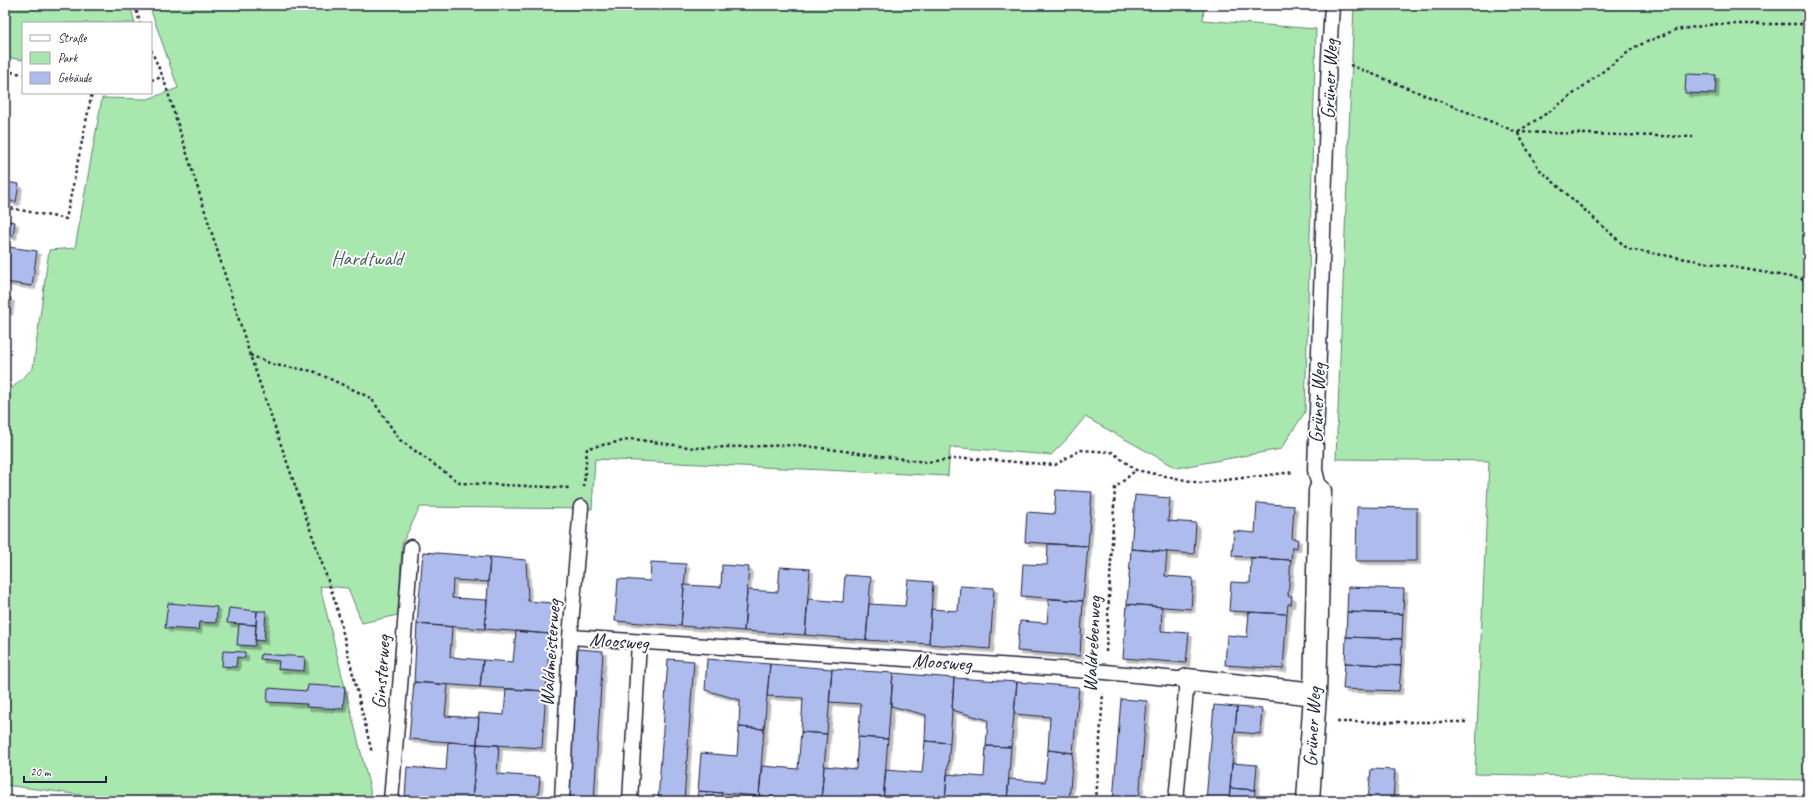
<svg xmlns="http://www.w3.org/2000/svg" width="1813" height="806" viewBox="0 0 1813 806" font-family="Caveat,sans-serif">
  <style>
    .green { fill: #a8e7ae; stroke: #658474 }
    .building { fill: #adbcec; stroke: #22223b; filter: url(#shadow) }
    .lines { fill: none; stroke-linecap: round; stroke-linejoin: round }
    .lane-casing { stroke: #22223b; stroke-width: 17 }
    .street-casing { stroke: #22223b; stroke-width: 25 }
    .path { stroke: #22223b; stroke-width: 2.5; stroke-dasharray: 3 3; stroke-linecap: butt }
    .lane { stroke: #fff; stroke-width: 14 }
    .street { stroke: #fff; stroke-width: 22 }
    .labels { text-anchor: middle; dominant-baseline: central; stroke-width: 4; stroke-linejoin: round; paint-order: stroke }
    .street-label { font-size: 20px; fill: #22223b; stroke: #fff }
    .park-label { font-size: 20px; fill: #4a5d5e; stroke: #fff }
  </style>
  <defs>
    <filter id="shadow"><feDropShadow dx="3.5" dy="3.5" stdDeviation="0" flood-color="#0004"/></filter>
  </defs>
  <rect width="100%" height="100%" fill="#fff"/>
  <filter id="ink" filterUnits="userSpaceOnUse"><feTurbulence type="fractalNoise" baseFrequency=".025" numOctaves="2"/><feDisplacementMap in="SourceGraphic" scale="8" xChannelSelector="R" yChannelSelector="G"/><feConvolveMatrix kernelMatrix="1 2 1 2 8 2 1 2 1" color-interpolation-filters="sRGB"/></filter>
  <g filter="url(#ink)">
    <path class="green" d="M5 5H130L135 23H23V60L5 57Z
      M149 5H1204L1203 20 1316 29 1305 412 1281 449 1177 468 1085 417 1067 439 1051 455 950 447 948 476 595 459 592 509 420 507 402 544 398 615 362 623 348 588 320 586 370 789 371 801H128L5 785V395L33 368 49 250 75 248 102 98 148 99 178 88Z
      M1354 5H1808V780L1475 774 1489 461 1336 459Z"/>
    <path class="building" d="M1686 74 1716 75 1715 94 1685 93Z
      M5 182 19 184 16 202 5 200Z
      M5 220 15 222 13 236 5 235Z
      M8 247 37 251 32 286 5 282Z
      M5 297 11 298 9 312 5 311Z
      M1056 490 1092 492 1088 546 1025 542 1027 512 1054 514Z
      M1135 495 1170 498 1168 521 1196 523 1194 554 1131 549Z
      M1257 503 1294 506 1292 539H1298L1297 548 1292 547 1291 560 1232 556 1234 531 1255 533Z
      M1357 507 1417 508V561H1356Z
      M1048 544 1088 546 1083 601 1021 596 1023 564 1047 565Z
      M1131 549 1167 552 1165 576 1193 578 1191 609 1127 604Z
      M423 552 490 557 488 582 453 580 452 598 487 600 485 629 417 624Z
      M490 557 526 560 528 601 552 603 550 634 485 629Z
      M1251 558 1291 560 1288 596H1292L1291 604H1288L1287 614 1229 611 1231 582 1250 583Z
      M651 562 686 564 681 626 615 621 618 579 650 581Z
      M722 565 749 567 744 631 681 626 684 585 721 587Z
      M780 567 810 569 805 635 744 631 747 590 778 592Z
      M845 575 871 577 866 640 805 635 808 599 843 602Z
      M908 580 933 582 929 644 866 640 869 604 905 606Z
      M960 586 994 588 990 649 929 644 931 609 958 611Z
      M1348 587 1404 589 1403 614 1347 612Z
      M1049 599 1083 601 1080 656 1017 651 1020 621 1047 623Z
      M168 603 217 607 216 623 199 622 198 630 165 628Z
      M1127 604 1162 607 1161 631 1189 633 1186 663 1123 658Z
      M229 608 257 611 256 625 227 623Z
      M257 611H266L264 641 255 640Z
      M1249 612 1287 614 1283 669 1225 665 1227 635 1247 637Z
      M1347 612 1403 614 1402 639 1346 637Z
      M239 624 256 625 255 646 237 645Z
      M417 624 452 627 450 657 483 660 480 687 414 682Z
      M516 631 550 634 546 691 480 687 483 660 513 662Z
      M1346 637 1402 639 1401 666 1345 663Z
      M578 649 603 651 594 801H568Z
      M223 651 245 652V658L237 657 236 667 222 666Z
      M261 654 305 657 304 671 278 669 279 661 260 659Z
      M668 659 694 661 684 801H658Z
      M707 659 770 664 764 729 739 727 740 700 705 690Z
      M1345 663 1401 666 1399 691 1343 689Z
      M770 664 832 669 827 734 801 732 803 698 767 696Z
      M832 669 893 673 888 739 858 737 861 704 829 702Z
      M893 673 954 678 950 743 925 741 926 715 891 706Z
      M954 678 1017 682 1011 747 986 746 988 720 952 710Z
      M414 682 448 685 445 716 479 718 477 744 409 739Z
      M1017 682 1079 687 1073 753 1048 750 1050 717 1014 714Z
      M308 685 345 687 343 709 306 707 307 704 267 702 268 688 307 691Z
      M506 689 546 691 542 748 477 744 479 713 504 715Z
      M1121 699 1147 701 1139 801H1113Z
      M1214 705 1237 707 1229 801H1206Z
      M1237 707 1262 709 1260 734 1235 732Z
      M739 727 764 729 759 796 698 791 701 753 737 756Z
      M801 732 827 734 821 800 759 796 762 766 798 769Z
      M858 737 888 739 883 801 821 800 824 766 856 769Z
      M925 741 950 743 945 801H883L886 770 922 773Z
      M448 742 477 744 472 801 405 797 407 767 446 770Z
      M477 744 499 745 497 774 540 777 538 801H472Z
      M986 746 1011 747 1007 801H945L947 774 984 777Z
      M1048 750 1073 753 1069 801H1007L1009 779 1045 782Z
      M1232 763 1257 765 1255 790 1230 788Z
      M1371 769 1395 770 1393 801H1368Z
      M1230 788 1255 790 1254 801H1229Z
      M698 791 722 793 721 801H697Z
      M759 796 775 797V801H759Z"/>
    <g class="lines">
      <g class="lane-casing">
        <path id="lane" d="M1320 491 1315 470 1329 57 1332 5
          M570 637 1105 672 1187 680 1176 801
          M391 801 411 547
          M562 801 570 637 581 507
          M630 801 639 642"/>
      </g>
      <g class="street-casing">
        <path id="street" d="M1187 680 1315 694
          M1308 801 1315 694 1320 491"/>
      </g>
      <path class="path" d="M135 5 140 23
        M1808 24H1716L1675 30 1635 47 1552 110 1517 132 1539 169 1628 249 1808 280
        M151 50 163 77 250 355 336 604 372 753
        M1350 65 1517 132 1693 137
        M5 71 23 74
        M151 80 163 77
        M5 207 66 219 92 93
        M250 355 274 365 313 371 371 398 400 440 460 483 571 488
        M584 487 587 448 633 439 694 448 799 445 926 462 965 458 1055 465 1080 450 1112 452 1136 470 1200 483 1294 472
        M1106 652 1115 488 1136 470
        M1337 722H1468
        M1096 801 1103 693"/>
      <use href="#lane" class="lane"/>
      <use href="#street" class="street"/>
    </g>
  </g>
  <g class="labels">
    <g class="street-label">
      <text transform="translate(1329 79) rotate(-88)">Grüner Weg</text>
      <text transform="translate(1317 403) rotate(-88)">Grüner Weg</text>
      <text transform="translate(619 641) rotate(4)">Moosweg</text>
      <text transform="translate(1092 644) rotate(-87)">Waldrebenweg</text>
      <text transform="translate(550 653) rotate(-86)">Waldmeisterweg</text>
      <text transform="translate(942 662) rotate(4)">Moosweg</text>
      <text transform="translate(381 672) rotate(-86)">Ginsterweg</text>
      <text transform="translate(1312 727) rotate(-87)">Grüner Weg</text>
    </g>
    <g class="park-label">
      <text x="367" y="258">Hardtwald</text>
    </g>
  </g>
  <rect width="1813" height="806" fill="none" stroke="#fff" stroke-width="20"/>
  <rect x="10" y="10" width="1793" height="786" fill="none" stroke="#22223b" stroke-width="1.5" filter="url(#ink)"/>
  <rect x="22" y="22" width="130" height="72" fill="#ffffff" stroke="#a7a7b1"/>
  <rect x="30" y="35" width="20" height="6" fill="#ffffff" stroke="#a7a7b1"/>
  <text x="58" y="42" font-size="12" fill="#22223b">Straße</text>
  <rect x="30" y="52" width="20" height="12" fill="#a8e7ae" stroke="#a7a7b1"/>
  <text x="58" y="62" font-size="12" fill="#22223b">Park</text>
  <rect x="30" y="72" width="20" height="12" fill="#adbcec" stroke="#a7a7b1"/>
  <text x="58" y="82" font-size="12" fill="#22223b">Gebäude</text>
  <path d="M24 776v6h82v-6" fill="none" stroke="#22223b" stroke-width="2"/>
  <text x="30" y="776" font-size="12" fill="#22223b" stroke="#ffffff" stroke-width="3" paint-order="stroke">20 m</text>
</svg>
